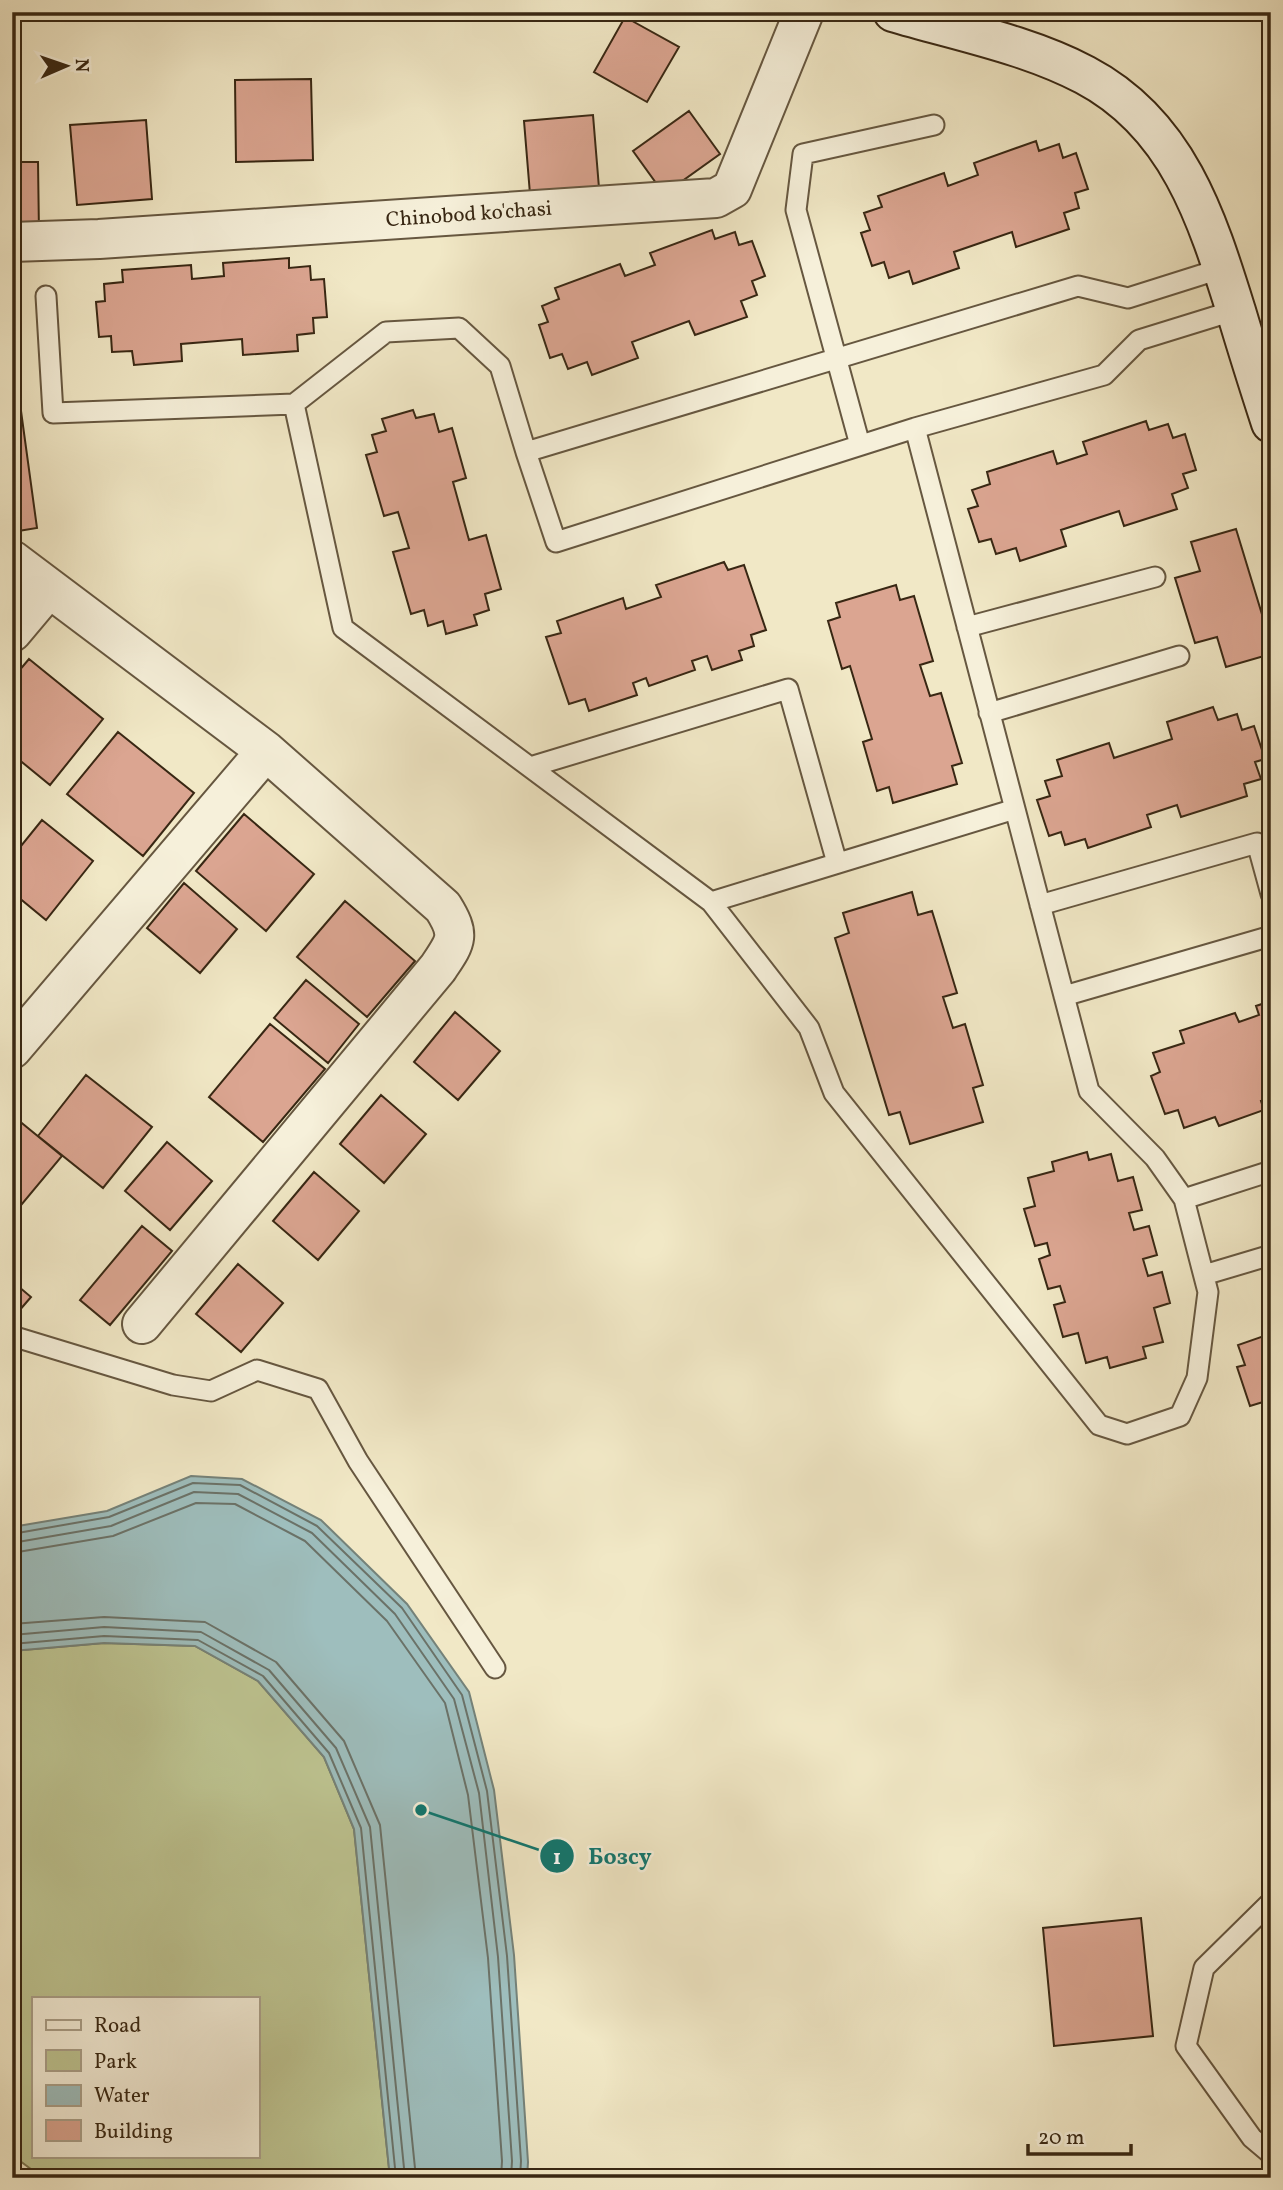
<svg xmlns="http://www.w3.org/2000/svg" width="1283" height="2190" viewBox="0 0 1283 2190" font-family="Vollkorn,serif">
  <style>
    .green { fill: #bec592; stroke: #7b7652; stroke-width: 2; fill-rule: evenodd }
    .water { fill: #9ebebd; stroke: #758279; stroke-width: 2 }
    .lines { fill: none; stroke-linecap: round; stroke-linejoin: round }
    .shore { stroke: #6b7268; stroke-width: 2 }
    .building { fill: #dba591; stroke: #382713; stroke-width: 2 }
    .lane-casing { stroke: #665740; stroke-width: 23 }
    .street-casing { stroke: #665740; stroke-width: 42 }
    .secondary-casing { stroke: #382713; stroke-width: 42 }
    .lane { stroke: #f6f0da; stroke-width: 19 }
    .street { stroke: #f6f0da; stroke-width: 38 }
    .secondary { stroke: #f6f0da; stroke-width: 38 }
    .labels { text-anchor: middle; dominant-baseline: central; stroke-width: 5; stroke-linejoin: round; paint-order: stroke }
    .street-label { font-size: 21px; fill: #382713; stroke: #f6f0da }
    .leader { fill: none; stroke: #0f766e; stroke-width: 2.5 }
    .callout-dot { fill: #0f766e; stroke: #f6f0da; stroke-width: 2.5 }
    .mark-label { font-size: 21px; text-anchor: middle; font-weight: bold; fill: #fff }
    .callout-label { font-size: 23px; text-anchor: middle; font-weight: bold; fill: #0f766e; stroke: #f6f0da; stroke-width: 5; stroke-linejoin: round; paint-order: stroke }
  </style>
  <rect width="100%" height="100%" fill="#f1e8c6"/>
  <filter id="stains"><feTurbulence type="fractalNoise" baseFrequency=".00286" numOctaves="4"/><feColorMatrix values="0 0 0 0 .2 0 0 0 0 .09 0 0 0 0 .02 0 0 0 .5 -.17"/></filter>
  <radialGradient id="worn" r=".72"><stop offset=".6" stop-color="#630" stop-opacity="0"/><stop offset="1" stop-color="#630" stop-opacity=".3"/></radialGradient>
  <path class="green" d="M104 1643 195 1646 258 1681 324 1757 354 1829 390 2178H43L12 2155V1651ZM33 1999H257V2157H33Z"/>
  <path class="water" d="M191 1476 242 1479 321 1520 407 1604 469 1692 494 1790 514 1955 528 2162 527 2178H390L354 1829 324 1757 258 1681 195 1646 104 1643 12 1651V1527L107 1511Z"/>
  <g class="lines">
    <path class="shore" d="M12 1534 109 1517 193 1483 240 1485 317 1526 402 1608 462 1695 487 1791 507 1956 521 2161 520 2178
      M12 1543 111 1526 194 1492 238 1494 312 1533 395 1614 454 1699 479 1793 498 1957 512 2161 511 2178
      M12 1553 113 1536 196 1503 235 1504 305 1541 387 1621 445 1703 468 1795 488 1958 502 2161 501 2178
      M12 1624 104 1617 205 1622 276 1662 344 1741 380 1825 416 2178
      M12 1635 104 1627 201 1632 269 1670 336 1748 370 1827 405 2178
      M12 1644 104 1636 198 1640 263 1676 329 1753 361 1828 396 2178"/>
  </g>
  <path class="building" d="M625 17 679 47 647 102 594 72Z
    M311 79 313 160 236 162 235 80Z
    M689 111 720 154 664 194 633 151Z
    M593 115 599 188 530 194 524 121Z
    M146 120 152 199 77 205 70 125Z
    M1036 141 1039 151 1059 144 1063 158 1076 153 1088 189 1075 193 1079 208 1064 213 1069 229 1016 247 1012 232 954 252 959 268 913 284 909 271 889 278 884 262 872 266 861 233 870 230 864 213 882 207 878 196 944 173 948 186 978 175 974 163Z
    M12 162H38L39 233H12Z
    M712 230 715 239 735 232 739 245 752 241 765 276 752 281 757 295 741 301 747 317 695 335 689 321 632 342 638 358 592 375 587 362 568 369 562 354 550 358 539 325 548 322 542 306 559 299 555 288 620 264 625 276 655 265 650 253Z
    M289 258V268L310 266 311 280 324 279 327 317 313 318 314 333 297 335 298 351 243 355 242 339 181 344 182 361 134 365 132 351 112 352 111 336 99 337 96 302 105 301 104 284 123 282 122 270 191 265 192 279 224 276 223 263Z
    M12 367H15L37 528 12 532Z
    M413 410 416 418 434 414 439 432 452 428 466 478 453 482 469 540 486 535 501 589 485 594 489 610 474 615 477 625 446 634 443 621 428 626 424 610 411 614 393 552 409 548 398 512 384 516 366 455 377 452 372 435 386 431 382 419Z
    M1146 421 1149 430 1168 424 1173 438 1185 434 1196 470 1183 474 1188 488 1172 494 1177 509 1124 526 1119 511 1061 530 1066 546 1020 561 1016 548 996 554 991 539 979 542 968 509 978 506 972 490 990 484 987 472 1053 451 1057 464 1087 454 1083 442Z
    M1236 529 1271 644V654L1226 667 1217 637 1195 643 1175 578 1200 571 1191 542Z
    M724 562 728 570 744 565 766 630 751 635 754 646 739 651 742 660 712 670 707 656 692 661 695 670 649 686 646 678 633 683 637 695 589 711 585 699 569 704 546 637 561 633 557 621 623 598 626 609 661 597 656 585Z
    M896 585 900 600 914 596 933 661 920 665 930 696 941 693 962 763 952 766 957 784 893 803 889 787 877 791 863 742 872 739 850 666 842 669 828 621 840 617 836 603Z
    M29 659 103 719 50 785 12 754V679Z
    M1213 707 1218 720 1237 714 1242 730 1254 726 1265 759 1255 762 1261 779 1244 784 1247 796 1181 817 1177 805 1147 815 1151 827 1088 848 1085 839 1065 845 1061 832 1049 836 1037 800 1050 796 1045 781 1062 776 1057 760 1109 743 1114 758 1172 739 1167 722Z
    M118 732 194 793 143 856 67 794Z
    M244 814 314 874 266 931 196 871Z
    M42 820 93 861 46 920 12 892V857Z
    M184 883 237 929 200 973 147 928Z
    M912 892 918 915 932 911 957 993 943 997 953 1028 965 1024 983 1085 973 1088 983 1122 910 1144 900 1112 889 1115 835 938 849 933 843 913Z
    M345 901 415 961 367 1017 297 957Z
    M306 980 359 1024 328 1063 274 1018Z
    M1271 1001V1098L1261 1101 1264 1110 1219 1126 1215 1117 1184 1128 1178 1110 1165 1114 1151 1076 1160 1072 1153 1053 1184 1043 1180 1031 1235 1013 1239 1022 1259 1015 1256 1006Z
    M455 1012 500 1051 458 1100 414 1062Z
    M270 1024 325 1069 263 1142 209 1097Z
    M86 1075 152 1127 103 1188 38 1136Z
    M381 1095 426 1134 384 1183 340 1144Z
    M12 1115 62 1156 12 1216Z
    M167 1142 212 1181 170 1230 125 1191Z
    M1087 1152 1089 1160 1111 1154 1118 1181 1133 1177 1142 1210 1129 1213 1134 1230 1149 1226 1157 1255 1143 1259 1148 1276 1162 1272 1170 1303 1154 1308 1163 1342 1143 1347 1146 1358 1110 1368 1107 1357 1086 1363 1078 1333 1063 1337 1054 1305 1065 1302 1060 1286 1048 1289 1039 1259 1050 1255 1047 1243 1035 1246 1024 1209 1035 1206 1028 1178 1054 1171 1052 1162Z
    M314 1172 359 1211 318 1260 273 1221Z
    M142 1226 172 1251 110 1325 80 1300Z
    M238 1264 283 1303 241 1352 196 1314Z
    M12 1281 31 1297 12 1319Z
    M1271 1322V1420H1270L1263 1402 1250 1406 1237 1367 1245 1365 1238 1345 1270 1334 1266 1323Z
    M1141 1918 1153 2036 1054 2046 1043 1928Z"/>
  <g class="lines">
    <g class="lane-casing">
      <path id="lane" d="M1223 268 1128 298 1078 286 526 452 556 542 915 428 1104 375 1139 340 1236 310
        M46 296 53 413 294 404 343 628 711 902 809 1028 834 1093 1099 1425 1127 1434 1180 1416 1197 1378 1208 1292 1184 1199 1155 1158 1089 1091 915 428
        M294 404 386 332 459 328 500 366 526 452
        M860 445 796 210 803 154 934 125
        M967 627 1155 577
        M989 713 1179 656
        M530 767 788 689 837 863
        M711 902 1015 809
        M1040 905 1257 843 1271 894
        M1064 996 1271 936
        M1184 1199 1271 1171
        M1204 1275 1271 1255
        M12 1336 173 1385 211 1391 257 1370 318 1389 358 1461 495 1668
        M1271 1902 1204 1968 1186 2046 1252 2138 1271 2154"/>
    </g>
    <g class="street-casing">
      <path id="street" d="M12 242 99 239 716 198 732 189 804 12
        M12 560 266 751 443 907C461 936 456 941 438 968L142 1324
        M12 632 49 588
        M12 1049 266 751"/>
    </g>
    <g class="secondary-casing">
      <path id="secondary" d="M893 12C957 31 1026 44 1085 75 1178 124 1207 218 1236 311 1247 348 1259 386 1271 423"/>
    </g>
    <use href="#lane" class="lane"/>
    <use href="#street" class="street"/>
    <use href="#secondary" class="secondary"/>
  </g>
  <g class="labels">
    <g class="street-label">
      <text transform="translate(469 215) rotate(-4)">Chinobod ko'chasi</text>
    </g>
  </g>
  <path class="leader" d="M421 1810L557 1856"/>
  <g class="callout-dot">
    <circle cx="421" cy="1810" r="7"/>
    <circle cx="557" cy="1856" r="18"/>
  </g>
  <g class="mark-label">
    <text x="557" y="1864">1</text>
  </g>
  <g class="callout-label">
    <text x="620" y="1864">Бозсу</text>
  </g>
  <rect width="1283" height="2190" fill="none" stroke="#f1e8c6" stroke-width="42"/>
  <rect x="14" y="14" width="1255" height="2162" fill="none" stroke="#382713" stroke-width="3.5"/>
  <rect x="21" y="21" width="1241" height="2148" fill="none" stroke="#382713" stroke-width="2"/>
  <rect x="32" y="1997" width="228" height="161" fill="#f6f0da" stroke="#aaa08a" stroke-width="2"/>
  <rect x="46" y="2020" width="35" height="10" fill="#f6f0da" stroke="#aaa08a" stroke-width="2"/>
  <text x="94" y="2032" font-size="21" fill="#382713">Road</text>
  <rect x="46" y="2050" width="35" height="21" fill="#bec592" stroke="#aaa08a" stroke-width="2"/>
  <text x="94" y="2068" font-size="21" fill="#382713">Park</text>
  <rect x="46" y="2085" width="35" height="21" fill="#9ebebd" stroke="#aaa08a" stroke-width="2"/>
  <text x="94" y="2102" font-size="21" fill="#382713">Water</text>
  <rect x="46" y="2120" width="35" height="21" fill="#dba591" stroke="#aaa08a" stroke-width="2"/>
  <text x="94" y="2138" font-size="21" fill="#382713">Building</text>
  <g transform="translate(66 66) rotate(88)" stroke="#f6f0da" stroke-width="5" paint-order="stroke">
  <path d="M0-5L12 26L0 18L-12 26Z" fill="#382713"/>
  <text y="-10" font-size="19" font-weight="bold" text-anchor="middle" fill="#382713">N</text>
  </g>
  <path d="M1028 2144v10h103v-10" fill="none" stroke="#382713" stroke-width="3.5"/>
  <text x="1038" y="2144" font-size="21" fill="#382713" stroke="#f6f0da" stroke-width="5" paint-order="stroke">20 m</text>
  <rect width="100%" height="100%" filter="url(#stains)"/>
  <rect width="100%" height="100%" fill="url(#worn)"/>
</svg>
